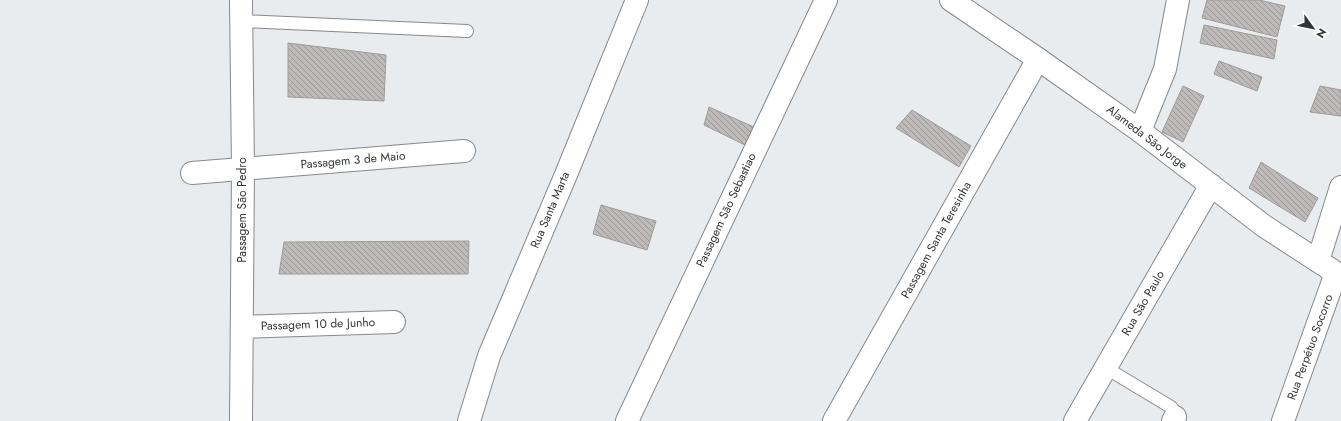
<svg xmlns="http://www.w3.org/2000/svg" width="1341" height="421" viewBox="0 0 1341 421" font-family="Jost,sans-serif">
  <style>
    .building { fill: url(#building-back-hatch); stroke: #9e9b99 }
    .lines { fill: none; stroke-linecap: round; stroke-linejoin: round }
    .service-casing { stroke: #86898b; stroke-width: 14 }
    .minor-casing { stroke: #86898b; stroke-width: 24 }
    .tertiary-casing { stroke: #86898b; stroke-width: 24 }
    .service { stroke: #fff; stroke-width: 12 }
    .minor { stroke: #fff; stroke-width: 22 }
    .tertiary { stroke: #fff; stroke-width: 22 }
    .labels { text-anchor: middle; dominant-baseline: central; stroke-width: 3; stroke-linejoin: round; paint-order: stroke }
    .street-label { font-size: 12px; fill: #333435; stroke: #fff }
  </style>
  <defs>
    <pattern id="building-back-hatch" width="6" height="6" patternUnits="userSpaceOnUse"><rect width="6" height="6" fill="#bebab9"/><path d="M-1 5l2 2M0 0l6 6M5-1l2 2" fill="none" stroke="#9b9897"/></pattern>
  </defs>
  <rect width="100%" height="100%" fill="#e9ecee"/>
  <path class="building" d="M1207 0H1259L1285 6 1277 37 1202 18Z
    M1204 25 1277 40 1274 59 1200 43Z
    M288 43 386 55 384 101 288 97Z
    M1219 61 1262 77 1257 91 1214 74Z
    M1183 86 1204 96 1183 142 1162 132Z
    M1320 86 1341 90V116L1310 112Z
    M709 107 756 128 747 146 704 125Z
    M912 110 971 146 959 167 896 128Z
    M1261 162 1318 198 1305 222 1249 188Z
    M601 205 656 221 647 250 593 234Z
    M469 241 468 274H279L284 242Z"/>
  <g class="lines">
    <g class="service-casing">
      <path id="service" d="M241 21 467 31
        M1106 368 1171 407 1175 412V417"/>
    </g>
    <g class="minor-casing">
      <path id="minor" d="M1140 131 1165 69 1178 0
        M192 173 464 151
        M1318 261 1341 187
        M242 327 394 322
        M469 421 489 356 565 177 637 0
        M627 421 826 0
        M834 421 1038 59
        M1075 421 1211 185
        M1173 421 1175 417
        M1283 421 1336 273"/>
    </g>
    <g class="tertiary-casing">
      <path id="tertiary" d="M241 0 243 169 241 421
        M951 0 1038 59 1140 131 1264 226 1341 276"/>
    </g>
    <use href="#service" class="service"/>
    <use href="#minor" class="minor"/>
    <use href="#tertiary" class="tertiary"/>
  </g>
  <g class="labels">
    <g class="street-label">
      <text transform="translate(1147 137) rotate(37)">Alameda São Jorge</text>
      <text transform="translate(353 160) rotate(-5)">Passagem 3 de Maio</text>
      <text transform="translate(242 210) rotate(-90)">Passagem São Pedro</text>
      <text transform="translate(550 210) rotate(-67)">Rua Santa Marta</text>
      <text transform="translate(726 210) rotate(-65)">Passagem São Sebastiao</text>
      <text transform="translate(936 240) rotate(-61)">Passagem Santa Teresinha</text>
      <text transform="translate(1143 303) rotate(-60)">Rua São Paulo</text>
      <text transform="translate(318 324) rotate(-2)">Passagem 10 de Junho</text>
      <text transform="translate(1310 347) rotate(-70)">Rua Perpétuo Socorro</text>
    </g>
  </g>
  <g transform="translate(1313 28) rotate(123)" stroke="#ffffff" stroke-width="3" paint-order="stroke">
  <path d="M0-3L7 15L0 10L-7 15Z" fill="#333435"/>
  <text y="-6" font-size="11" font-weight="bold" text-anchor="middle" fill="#333435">N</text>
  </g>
</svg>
